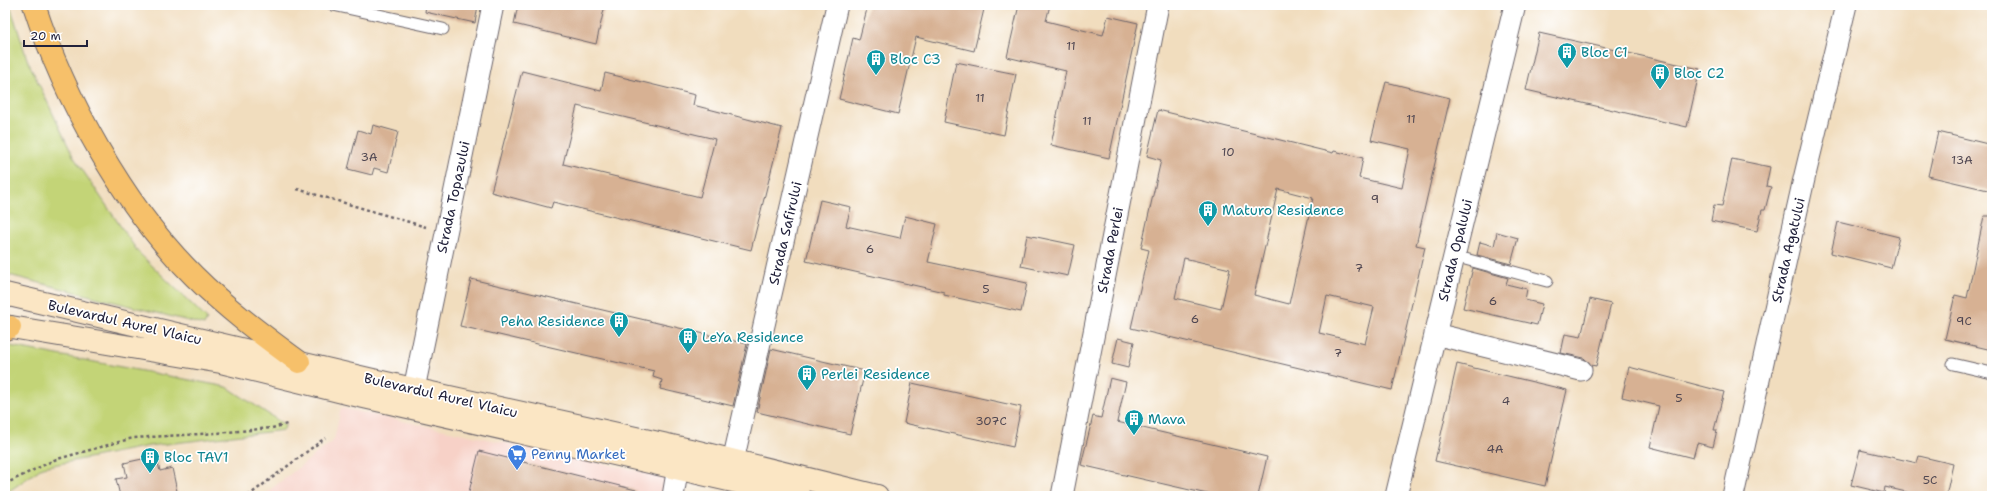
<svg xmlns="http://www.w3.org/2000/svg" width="1997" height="501" viewBox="0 0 1997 501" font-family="'Shantell Sans',sans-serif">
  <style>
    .built { fill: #f7d1c7 }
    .green { fill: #c3d477; stroke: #727b59 }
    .building { fill: #d7b193; fill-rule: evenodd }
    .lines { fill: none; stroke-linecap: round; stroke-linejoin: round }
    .service-casing { stroke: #6a6369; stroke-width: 13 }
    .minor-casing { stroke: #6a6369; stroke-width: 23 }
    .secondary-casing { stroke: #6a6369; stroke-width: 24 }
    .primary-casing { stroke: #6a6369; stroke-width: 24 }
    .path { stroke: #6a6369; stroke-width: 2.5; stroke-dasharray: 3 3; stroke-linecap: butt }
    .service { stroke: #fff; stroke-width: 11 }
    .minor { stroke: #fff; stroke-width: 21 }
    .secondary { stroke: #fbe6c4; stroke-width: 22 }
    .primary { stroke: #f6c06b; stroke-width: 22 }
    .labels { text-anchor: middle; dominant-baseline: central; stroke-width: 3.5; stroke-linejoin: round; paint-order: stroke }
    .number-label { font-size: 12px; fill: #4f4651 }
    .culture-label { font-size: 14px; fill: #0d838f; stroke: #fff; text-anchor: start }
    .street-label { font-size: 14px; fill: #22223b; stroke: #fff }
    .shop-label { font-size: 14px; fill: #366cbe; stroke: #fff; text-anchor: start }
  </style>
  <rect width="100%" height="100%" fill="#fff"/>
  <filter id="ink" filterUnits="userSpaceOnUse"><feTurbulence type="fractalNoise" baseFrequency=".025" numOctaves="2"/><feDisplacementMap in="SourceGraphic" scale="8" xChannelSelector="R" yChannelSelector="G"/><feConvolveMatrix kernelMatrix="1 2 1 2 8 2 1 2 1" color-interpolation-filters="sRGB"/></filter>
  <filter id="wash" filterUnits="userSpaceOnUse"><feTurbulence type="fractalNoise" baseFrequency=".012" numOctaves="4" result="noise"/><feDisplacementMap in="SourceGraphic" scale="16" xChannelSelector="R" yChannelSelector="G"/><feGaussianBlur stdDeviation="0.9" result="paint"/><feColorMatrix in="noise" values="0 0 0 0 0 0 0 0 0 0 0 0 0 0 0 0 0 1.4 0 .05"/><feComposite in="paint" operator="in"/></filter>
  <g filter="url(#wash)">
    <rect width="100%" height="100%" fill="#f1ddbe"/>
    <path class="built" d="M341 408 671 478 667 496H262L334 440Z"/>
    <path class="green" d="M5 5H10L27 59 73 156 138 252 207 319 204 325 5 274Z
      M5 345 227 387 285 425 284 430 149 446 43 467 5 494Z"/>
    <g id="blocks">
      <path class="building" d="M426 5H478L475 23 425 12Z
        M518 5H605L596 44 514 24Z
        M868 5H985L974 51 916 37 898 114 839 99 853 38 859 40Z
        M1019 5H1050L1046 21 1103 35 1108 16 1138 23 1109 158 1051 145 1066 71 1007 57Z
        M1539 33 1700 69 1687 127 1526 90Z
        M956 62 1016 74 1004 135 944 122Z
        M522 71 601 91 605 73 695 95 693 105 782 128 751 250 553 202 551 208 491 192ZM577 106 715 139 700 197 563 164Z
        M1386 82 1450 98 1416 245 1425 247 1392 390 1131 328 1149 250 1141 248 1161 160 1147 156 1158 110 1333 153 1334 151 1363 158 1359 178 1402 188 1410 149 1371 140ZM1278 189 1313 198 1289 304 1254 295ZM1184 258 1230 269 1221 309 1175 298ZM1327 296 1374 307 1365 344 1319 333Z
        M373 125 398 132 388 172 374 168 372 175 348 169 358 130 371 134Z
        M1938 132 1992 145V191L1928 176Z
        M1732 159 1770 167 1766 186 1771 187 1765 210H1762L1757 231 1711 221 1714 205 1722 206Z
        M820 200 851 207 846 226 900 238 905 216 937 224 928 262 1027 283 1021 312 944 295V292L806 261Z
        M1984 216H1992V350L1945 339 1955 295 1967 298Z
        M1838 222 1899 237 1891 268 1831 253Z
        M1497 232 1518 238 1511 264 1477 255 1480 242 1494 246Z
        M1027 235 1075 245 1068 276 1021 266Z
        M1473 268 1508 278 1506 284 1527 289 1525 300 1542 304 1537 325 1463 308Z
        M471 279 747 344 733 406 660 389 662 380 653 377 654 371 460 326Z
        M1590 299 1611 304 1596 366 1591 365 1584 358 1561 353 1565 334 1581 337Z
        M1118 338 1134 342 1128 368 1112 364Z
        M771 349 865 371 850 434 757 412Z
        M1457 364 1567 390 1545 486 1435 461Z
        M1629 367 1724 392 1714 430H1717L1713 447 1697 443 1693 458 1650 447 1659 406 1622 397Z
        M1110 378 1126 382 1117 422 1267 457 1258 496H1216L1081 465 1093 416 1101 418Z
        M912 383 1021 407 1013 447 904 423Z
        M1860 450 1917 463 1919 456 1953 464 1946 496H1923L1885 487 1884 493 1851 485Z
        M479 451 636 490 635 496H468Z
        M156 456 160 471 172 468 178 496H120L116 479 127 477 124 463Z"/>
    </g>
  </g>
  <g filter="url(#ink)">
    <use href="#blocks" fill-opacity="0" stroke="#6a6369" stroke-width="1"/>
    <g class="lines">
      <g class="service-casing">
        <path id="service" d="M333 5 443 29
          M1454 256 1547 281
          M1953 364 1992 373"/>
      </g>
      <g class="minor-casing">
        <path id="minor" d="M1435 334 1581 370
          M414 389 493 5
          M733 461 837 5
          M673 496 678 467
          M1062 496 1158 5
          M1396 496 1515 5
          M1733 496 1804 179 1846 5"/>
      </g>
      <g class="secondary-casing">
        <path id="secondary" d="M5 294 377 381 690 450 877 496
          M5 326 221 362 351 394 799 496"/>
      </g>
      <g class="primary-casing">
        <path id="primary" d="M34 5C64 98 124 207 194 276 226 308 262 335 299 362
          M5 329 10 327"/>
      </g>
      <path class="path" d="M297 189 426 227
        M5 484 54 460 133 438 217 433 272 428 287 424
        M248 496 325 438"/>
      <use href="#service" class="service"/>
      <use href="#minor" class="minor"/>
      <use href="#secondary" class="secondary"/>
      <use href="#primary" class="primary"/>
    </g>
  </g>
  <defs>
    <g id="building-pin" transform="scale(1)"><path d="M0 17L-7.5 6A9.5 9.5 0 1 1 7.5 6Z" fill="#0f9aa8" stroke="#fff"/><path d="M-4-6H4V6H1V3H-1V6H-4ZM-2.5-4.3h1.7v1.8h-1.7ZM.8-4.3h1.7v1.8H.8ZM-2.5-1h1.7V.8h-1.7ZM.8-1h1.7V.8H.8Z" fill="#fff"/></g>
    <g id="supermarket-pin" transform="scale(1)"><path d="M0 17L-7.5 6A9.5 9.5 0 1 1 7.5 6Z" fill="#3f7fe0" stroke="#fff"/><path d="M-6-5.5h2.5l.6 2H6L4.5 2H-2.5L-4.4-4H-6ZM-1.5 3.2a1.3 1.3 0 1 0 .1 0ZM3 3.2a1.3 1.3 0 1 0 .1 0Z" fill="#fff"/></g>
  </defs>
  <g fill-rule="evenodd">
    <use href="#building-pin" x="1567" y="52"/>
    <use href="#building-pin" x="876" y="59"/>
    <use href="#building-pin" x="1660" y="73"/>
    <use href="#building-pin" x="1208" y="210"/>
    <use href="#building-pin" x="619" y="321"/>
    <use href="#building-pin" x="688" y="337"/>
    <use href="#building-pin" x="807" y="374"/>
    <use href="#building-pin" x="1134" y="419"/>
    <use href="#supermarket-pin" x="517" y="454"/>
    <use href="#building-pin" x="150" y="457"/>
  </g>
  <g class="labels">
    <g class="number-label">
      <text x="1071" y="46">11</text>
      <text x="980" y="98">11</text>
      <text x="1411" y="119">11</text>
      <text x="1087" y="121">11</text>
      <text x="1228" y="152">10</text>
      <text x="369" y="157">3A</text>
      <text x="1962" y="160">13A</text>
      <text x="1375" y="199">9</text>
      <text x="870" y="249">6</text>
      <text x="1359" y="268">7</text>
      <text x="986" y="289">5</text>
      <text x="1493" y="301">6</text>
      <text x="1195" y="319">6</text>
      <text x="1964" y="321">9C</text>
      <text x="1338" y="353">7</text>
      <text x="1679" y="398">5</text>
      <text x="1506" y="401">4</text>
      <text x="991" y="421">307C</text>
      <text x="1495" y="449">4A</text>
      <text x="1930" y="480">5C</text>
    </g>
    <g class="culture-label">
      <text x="1581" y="52">Bloc C1</text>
      <text x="890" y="59">Bloc C3</text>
      <text x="1674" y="73">Bloc C2</text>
      <text x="1222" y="210">Maturo Residence</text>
      <text x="605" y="321" text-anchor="end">Peha Residence</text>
      <text x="702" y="337">LeYa Residence</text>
      <text x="821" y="374">Perlei Residence</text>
      <text x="1148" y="419">Mava</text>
      <text x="164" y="457">Bloc TAV1</text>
    </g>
    <g class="street-label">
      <text transform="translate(453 197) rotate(-78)">Strada Topazului</text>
      <text transform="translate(785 233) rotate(-77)">Strada Safirului</text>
      <text transform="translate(1110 250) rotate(-79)">Strada Perlei</text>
      <text transform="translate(1455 250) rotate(-76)">Strada Opalului</text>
      <text transform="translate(1788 250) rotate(-77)">Strada Agatului</text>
      <text transform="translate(125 322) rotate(13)">Bulevardul Aurel Vlaicu</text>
      <text transform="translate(441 395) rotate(13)">Bulevardul Aurel Vlaicu</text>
    </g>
    <g class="shop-label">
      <text x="531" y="454">Penny Market</text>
    </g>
  </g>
  <rect width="1997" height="501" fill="none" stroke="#fff" stroke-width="20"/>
  <path d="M24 40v6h63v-6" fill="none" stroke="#22223b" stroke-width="2"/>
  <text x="30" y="40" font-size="12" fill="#22223b" stroke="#ffffff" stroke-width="3" paint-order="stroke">20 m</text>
</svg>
